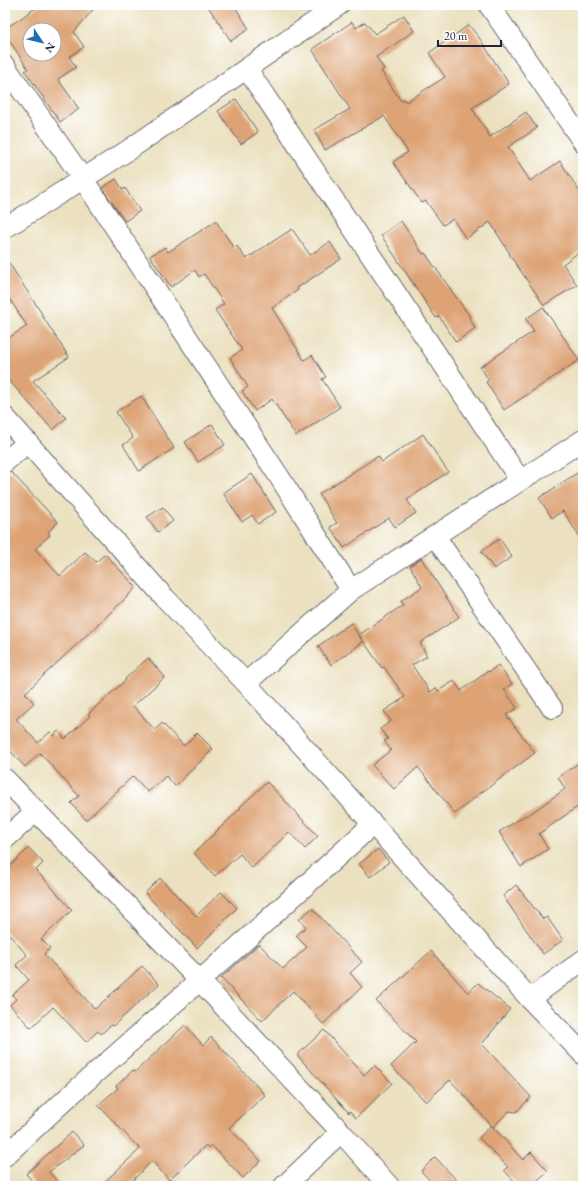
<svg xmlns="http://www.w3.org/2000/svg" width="588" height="1191" viewBox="0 0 588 1191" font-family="'EB Garamond',serif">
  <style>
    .building { fill: #dda374; fill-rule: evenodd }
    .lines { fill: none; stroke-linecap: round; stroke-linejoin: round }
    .minor-casing { stroke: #68656a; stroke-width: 22 }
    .minor { stroke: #fff; stroke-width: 20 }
  </style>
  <rect width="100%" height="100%" fill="#fff"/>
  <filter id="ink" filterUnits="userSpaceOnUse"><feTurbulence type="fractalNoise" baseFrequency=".025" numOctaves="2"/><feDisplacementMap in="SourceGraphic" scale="8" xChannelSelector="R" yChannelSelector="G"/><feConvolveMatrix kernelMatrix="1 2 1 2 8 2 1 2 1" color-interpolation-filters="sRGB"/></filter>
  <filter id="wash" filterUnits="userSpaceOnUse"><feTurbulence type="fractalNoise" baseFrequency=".012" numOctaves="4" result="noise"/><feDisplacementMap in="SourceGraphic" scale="16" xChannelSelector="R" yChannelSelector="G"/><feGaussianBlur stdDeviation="0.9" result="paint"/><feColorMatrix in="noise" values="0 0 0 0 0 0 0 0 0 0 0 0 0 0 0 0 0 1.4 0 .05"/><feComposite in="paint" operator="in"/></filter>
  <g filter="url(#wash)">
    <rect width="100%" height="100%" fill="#ebe1c0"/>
    <g id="blocks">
      <path class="building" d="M40 5H97L74 32 84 47 69 57 76 67 58 79 79 109 60 122 25 71 28 69 5 34V29ZM30 30H54V54H30Z
        M207 5H234L249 29 231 41Z
        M404 15 414 31 376 57 384 69 381 71 401 101 404 99 406 102 445 77 429 53 469 25 480 39 509 84 472 108 490 137 526 112 537 128 508 147 530 181 560 161 583 197V249L563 264 577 285 544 305 509 254H510L490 222 466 239 453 219 443 225 426 201 422 203 393 162 408 152 384 116 325 150 314 130 350 109 312 49 352 22 356 28 365 22 375 34Z
        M236 99 258 132 241 144 218 111Z
        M116 179 123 190 125 188 140 211 125 221 102 188Z
        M216 221 234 248 237 246 246 259 292 229 310 255 330 242 341 259 297 288 298 290 272 308 304 360 312 355 326 377 322 379 340 407 296 436 272 399 255 411 242 391 248 387 230 358 242 350 215 310 224 304 204 274 199 277 195 270 171 287 150 256 165 247 168 252Z
        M401 221 423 254 425 253 470 317 469 318 475 328 456 342 439 316 436 318 381 235Z
        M5 257 42 314H41L69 357 33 381 66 418 53 430 5 376V340L27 326 9 298H5Z
        M543 307 579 360 504 410 486 382 489 380 480 367 534 331 526 319Z
        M141 396 174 448 139 471 123 445 133 438 116 412Z
        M212 424 225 445 198 462 185 442Z
        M423 434 448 472 407 500 416 513 395 527 389 518 344 548 330 527 337 523 319 494 378 456 382 462Z
        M583 469V542L563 511 552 518 539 498Z
        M11 472 58 522 48 532 50 535 35 549 60 576 85 552 96 562 105 554 136 587 126 598 25 693 34 703 16 719 38 743 50 732 54 736 58 731 65 739 90 716 88 714 126 680 125 679 148 658 165 677 133 706 155 730 162 723 184 746 197 733 213 749 175 786 166 776 148 792 133 776 86 820 71 803 79 796 40 753 25 767 5 745V473Z
        M252 474 276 512 258 524 252 515 242 522 223 493Z
        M163 507 173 521 158 532 147 517Z
        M500 539 512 557 494 569 481 551Z
        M421 558 459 617 420 643 427 656 412 665 430 692 436 688 438 691 454 681 461 691 488 671 489 672 498 665 512 684 504 689 517 708 506 715 535 753 474 798 455 814 418 767 394 789 372 765 391 750 384 741 388 739 380 729 391 721 384 711 405 697 384 667 382 668 359 635 403 605 401 601 422 587 410 566Z
        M351 623 363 642 331 665 318 646Z
        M583 760V817L577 807 539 834 548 849 521 867 499 832 526 815 527 816 565 789 558 777Z
        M267 782 318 836 305 849 289 832 252 868 240 854 215 876 194 853 241 808 240 807Z
        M29 848 43 863 36 870 72 910 41 939 50 948 44 954 95 1009 142 966 159 984 113 1026 111 1025 101 1034 98 1031 86 1042 53 1007 31 1028 10 1005 16 999 12 995 29 980 16 965 27 955 5 930V871Z
        M378 849 389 862 370 877 359 864Z
        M160 878 196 916 221 892 237 908 197 948 145 893Z
        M516 885 543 919 547 917 563 940 543 954 503 896Z
        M312 908 362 962 350 973 362 987 323 1024 293 991 262 1021 221 978 259 944 283 969 307 947 296 936 306 927 299 919Z
        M431 951 468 993 478 983 510 1009 482 1044 531 1097 516 1112 509 1111 493 1127 450 1080 426 1102 391 1066 416 1042 376 1001Z
        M185 1025 203 1045 211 1037 265 1095 229 1128 261 1161 243 1178 211 1145 208 1148 206 1145 169 1180 152 1161 127 1186H100L140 1149 98 1105 118 1088 116 1086 133 1070 135 1072Z
        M324 1030 364 1075 374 1065 392 1083 356 1118 350 1111 349 1113 297 1055Z
        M491 1125 523 1160 531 1152 548 1171 531 1186H519L504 1170 508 1167 479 1138Z
        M72 1132 84 1145 49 1172 61 1186H37L26 1174Z
        M435 1157 462 1186H435L421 1171Z"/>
    </g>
  </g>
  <g filter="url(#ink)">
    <use href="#blocks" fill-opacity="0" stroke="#68656a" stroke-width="1"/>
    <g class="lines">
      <g class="minor-casing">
        <path id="minor" d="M489 5 583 142
          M5 66 83 179 280 478 351 590
          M247 69 520 480
          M5 228 127 151 339 5
          M5 417 165 598 246 683 530 999 583 1054
          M5 462 28 442
          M435 536 552 708
          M246 683 351 590 583 440
          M5 779 200 981 341 1132 389 1186
          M5 839 35 812
          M530 999 583 960
          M5 1156 66 1099 250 936 373 824
          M284 1186 341 1132"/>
      </g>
      <use href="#minor" class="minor"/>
    </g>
  </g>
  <rect width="588" height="1191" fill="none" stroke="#fff" stroke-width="20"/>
  <g transform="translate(42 42) rotate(125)"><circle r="19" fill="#ffffff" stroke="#a7a7b1"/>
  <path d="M0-3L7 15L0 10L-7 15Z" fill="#1f6fb2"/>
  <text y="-6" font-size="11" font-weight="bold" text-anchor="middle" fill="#22223b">N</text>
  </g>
  <path d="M438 40v6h63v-6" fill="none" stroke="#22223b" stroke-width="2"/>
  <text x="444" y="40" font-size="12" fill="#22223b" stroke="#ffffff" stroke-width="3" paint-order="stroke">20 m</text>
</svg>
